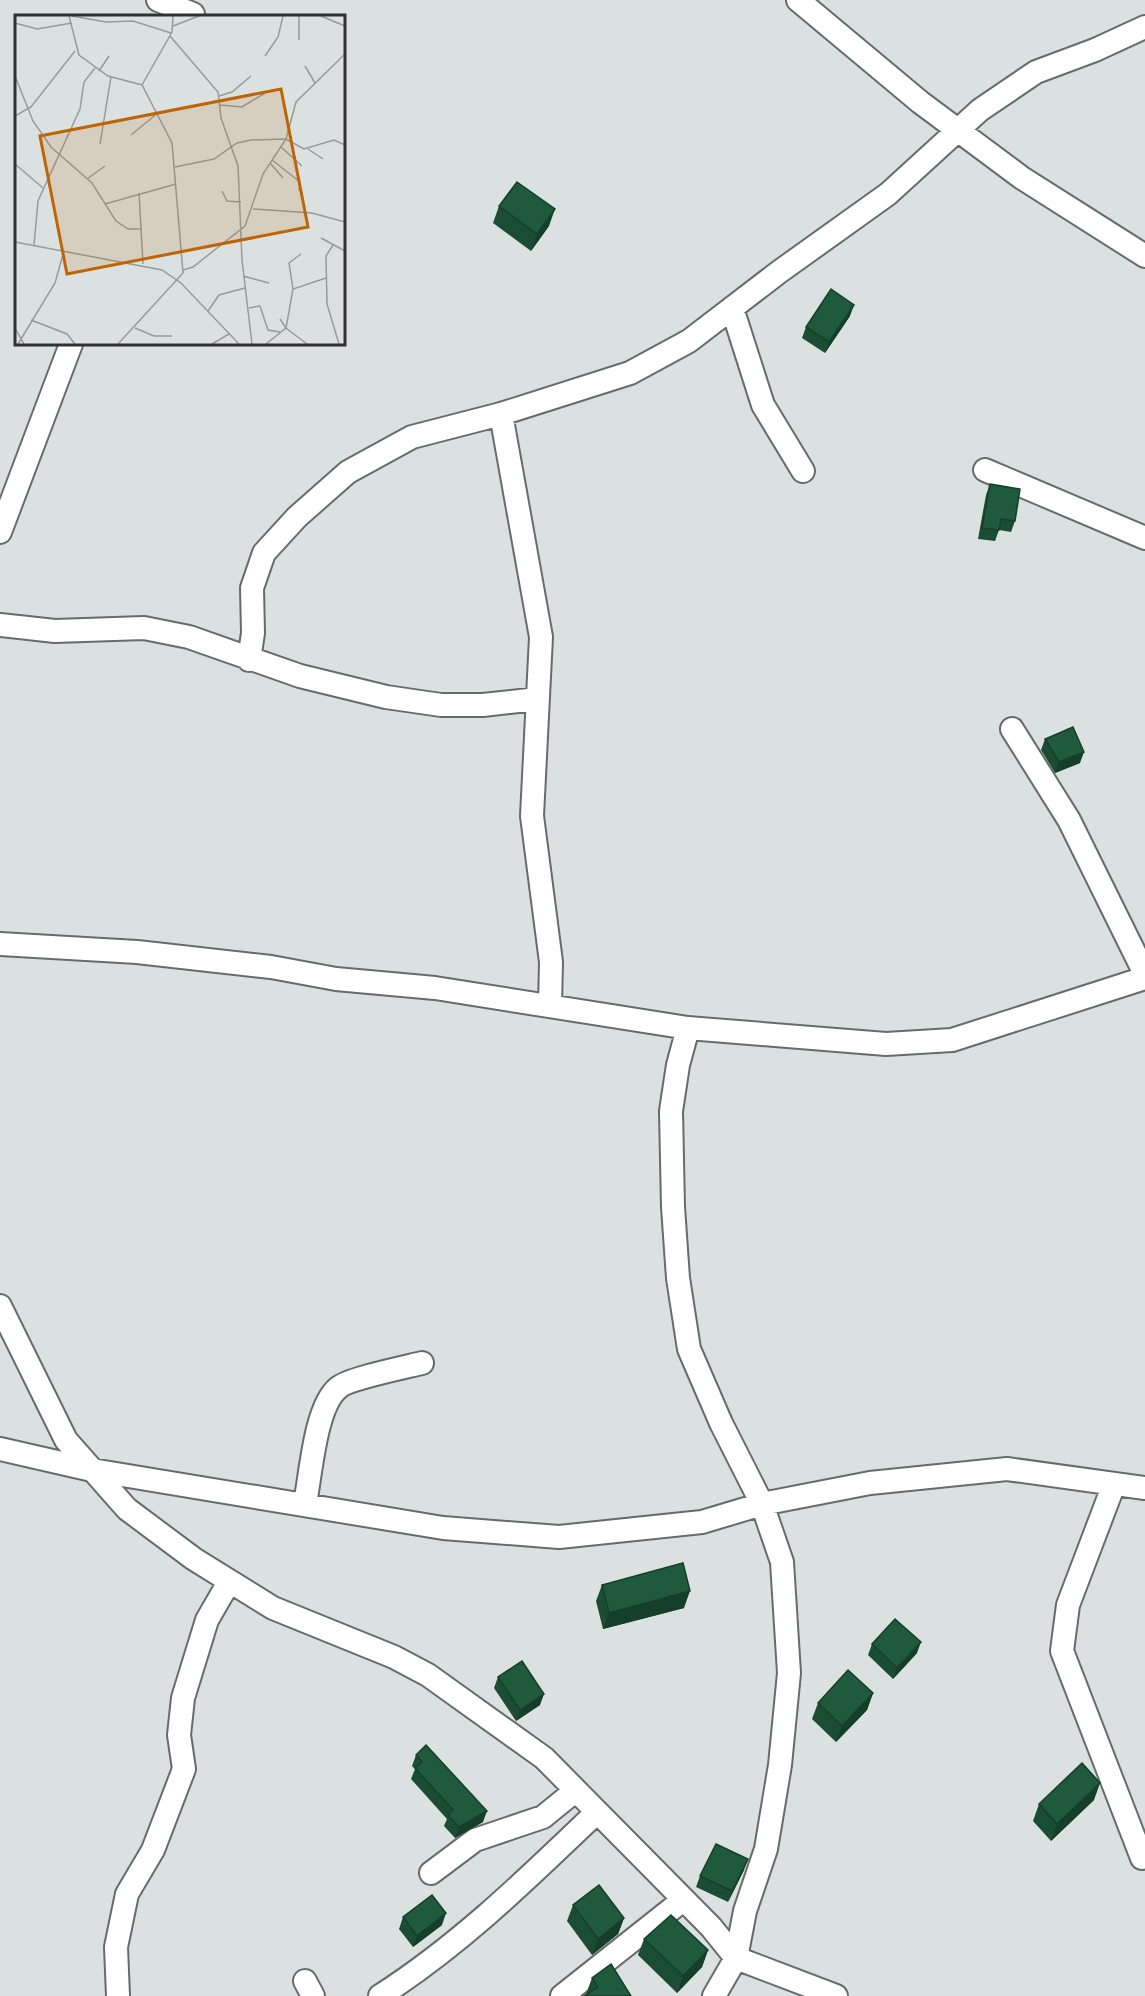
<svg xmlns="http://www.w3.org/2000/svg" width="1145" height="1996" viewBox="0 0 1145 1996" font-family="'Archivo Narrow',sans-serif">
  <style>
    .lines { fill: none; stroke-linecap: round; stroke-linejoin: round }
    .minor-casing { stroke: #676c6b; stroke-width: 26 }
    .minor { stroke: #fff; stroke-width: 22 }
    .wall { fill: #1b4d34 }
    .shaded-wall { fill: #163f2a }
    .building { fill: #1f5a3c; stroke: #163f2a; stroke-width: 1.5 }
    .inset-road { fill: none; stroke: #979b9a; stroke-width: 1.5 }
    .view { fill: #be6506; fill-opacity: 0.15; stroke: #be6506; stroke-width: 3 }
    .inset-edge { fill: none; stroke: #303232; stroke-width: 3 }
  </style>
  <rect width="100%" height="100%" fill="#dbe1e0"/>
  <g class="lines">
    <g class="minor-casing">
      <path id="minor" d="M158 0 193 14
        M798 0 920 102 1022 178 1145 256
        M732 308 763 405 803 471
        M501 414 541 637 532 816 551 962 550 1006
        M985 470 1145 538
        M0 532 71 344
        M0 625 55 631 144 628 189 637 300 676 386 697 441 705H483L537 699
        M249 660 253 633 252 588 264 553 297 517 348 472 412 437 501 414 630 373 689 341 779 272 888 194 980 110 1036 72 1095 50 1145 27
        M1012 729 1069 820 1145 974
        M0 944 137 952 271 967 336 979 435 988 688 1028 886 1044 952 1040 1145 978
        M688 1028 678 1065 671 1111 673 1207 678 1278 689 1349 721 1423 762 1504 782 1562 789 1673 780 1765 766 1849 745 1911 736 1958 714 1996
        M0 1306 66 1440 127 1509 194 1559 273 1608 394 1657 428 1675 544 1758 711 1927 736 1958 836 1996
        M0 1449 92 1470 443 1528 559 1537 702 1522 762 1504 870 1483 1007 1469 1145 1488
        M1114 1484 1068 1605 1062 1651 1142 1858
        M305 1503C311 1474 315 1407 338 1388 347 1379 406 1367 422 1363
        M431 1873 475 1840 543 1817 575 1791
        M305 1981 313 1996
        M118 1996 116 1947 127 1894 153 1850 184 1769 179 1735 183 1698 207 1620 229 1582
        M380 1996C461 1944 527 1879 596 1813
        M562 1996 683 1900"/>
    </g>
    <use href="#minor" class="minor"/>
  </g>
  <path class="wall" d="M499 206 549 226 531 251 493 223Z
    M850 316 825 353 802 338 806 327Z
    M990 484 1015 521 1011 532 999 530 995 541 978 539 986 495Z
    M1045 739 1080 763 1055 773 1041 750Z
    M602 1585 684 1608 603 1629 596 1601Z
    M872 1644 917 1653 893 1679 868 1655Z
    M498 1677 540 1705 516 1721 494 1688Z
    M873 1693 867 1710 836 1742 812 1719 818 1703Z
    M416 1755 483 1822 455 1838 444 1826 447 1819 411 1779 415 1769 412 1766Z
    M1094 1800 1051 1841 1033 1821 1039 1804Z
    M744 1870 728 1902 696 1887 700 1876Z
    M573 1905 624 1918 618 1934 592 1955 567 1921Z
    M403 1917 442 1925 413 1947 399 1929Z
    M644 1939 708 1950 702 1967 677 1993 638 1955Z
    M592 1978 631 1996 586 1994Z"/>
  <path class="shaded-wall" d="M555 209 549 226 531 251 537 234Z
    M854 305 850 316 825 353 829 342Z
    M1084 752 1080 763 1055 773 1059 762Z
    M690 1591 684 1608 603 1629 609 1613Z
    M921 1642 917 1653 893 1679 897 1668Z
    M873 1693 867 1710 836 1742 842 1726Z
    M544 1694 540 1705 516 1721 520 1710Z
    M1100 1783 1094 1800 1051 1841 1057 1824Z
    M487 1811 483 1822 455 1838 459 1827Z
    M748 1859 744 1870 728 1902 732 1891Z
    M446 1913 442 1925 413 1947 417 1936Z
    M624 1918 618 1934 592 1955 598 1939Z
    M708 1950 702 1967 677 1993 683 1976Z"/>
  <path class="building" d="M517 182 555 209 537 234 499 206Z
    M831 289 854 305 829 342 806 327Z
    M990 484 1020 489 1015 521 1001 519 999 530 982 528Z
    M1073 727 1084 752 1059 762 1045 739Z
    M683 1563 690 1591 609 1613 602 1585Z
    M895 1619 921 1642 897 1668 872 1644Z
    M522 1661 544 1694 520 1710 498 1677Z
    M848 1670 873 1693 842 1726 818 1703Z
    M426 1745 487 1811 459 1827 448 1815 453 1810 415 1768 422 1762 416 1755Z
    M1082 1763 1100 1783 1057 1824 1039 1804Z
    M716 1844 748 1859 732 1891 700 1876Z
    M599 1885 624 1918 598 1939 573 1905Z
    M432 1895 446 1913 417 1936 403 1917Z
    M671 1915 708 1950 683 1976 644 1939Z
    M611 1964 631 1996H584L598 1987 592 1978Z"/>
  <g transform="translate(15 15)">
    <rect width="330" height="330" fill="#dbe1e0"/>
    <path class="inset-road" d="M54 1 64 40 93 61 127 70 157 128 168 258 103 329M57 1 91 7 118 6 156 18M306 1 330 11M0 8 22 14 57 8M158 11 184 1M155 21 203 77 206 103 223 151 227 245 237 329M284 25V1M250 41 263 22 268 1M290 51 300 68M84 56 94 41M0 61 18 106 36 132 77 168 101 206 113 214H126M127 70 157 17 158 1M204 81 217 77 236 61M205 90 227 92 250 78M0 101 16 92 60 36M116 120 144 97M85 129 96 62M266 132 287 151M293 134 308 144M257 145 285 167 284 176M255 148 268 163M0 149 28 173M160 152 199 144 222 128 236 125 271 124 289 134 319 125 330 130M72 164 90 151M207 176 212 186 226 187M124 178 128 249M90 189 161 169M238 194 297 198 330 207M306 223 330 236M0 227 147 255 166 268 224 329M19 230 23 186 65 94 69 67 80 53M318 230 311 241 312 289 324 329M168 255 178 252 230 211 248 159 271 124 281 87 330 39M228 261 254 268M278 274 274 248 286 239M234 293 245 291 253 315 265 317M193 296 204 280 230 273M265 304 271 313 292 329M16 305 52 319 60 329M0 313 9 329M120 313 139 321H157M3 329 40 268 49 236M197 329 214 319M251 329 271 313 278 274 311 263"/>
    <path class="view" d="M266 74 293 212 52 259 25 121Z"/>
    <rect width="330" height="330" class="inset-edge"/>
  </g>
</svg>
